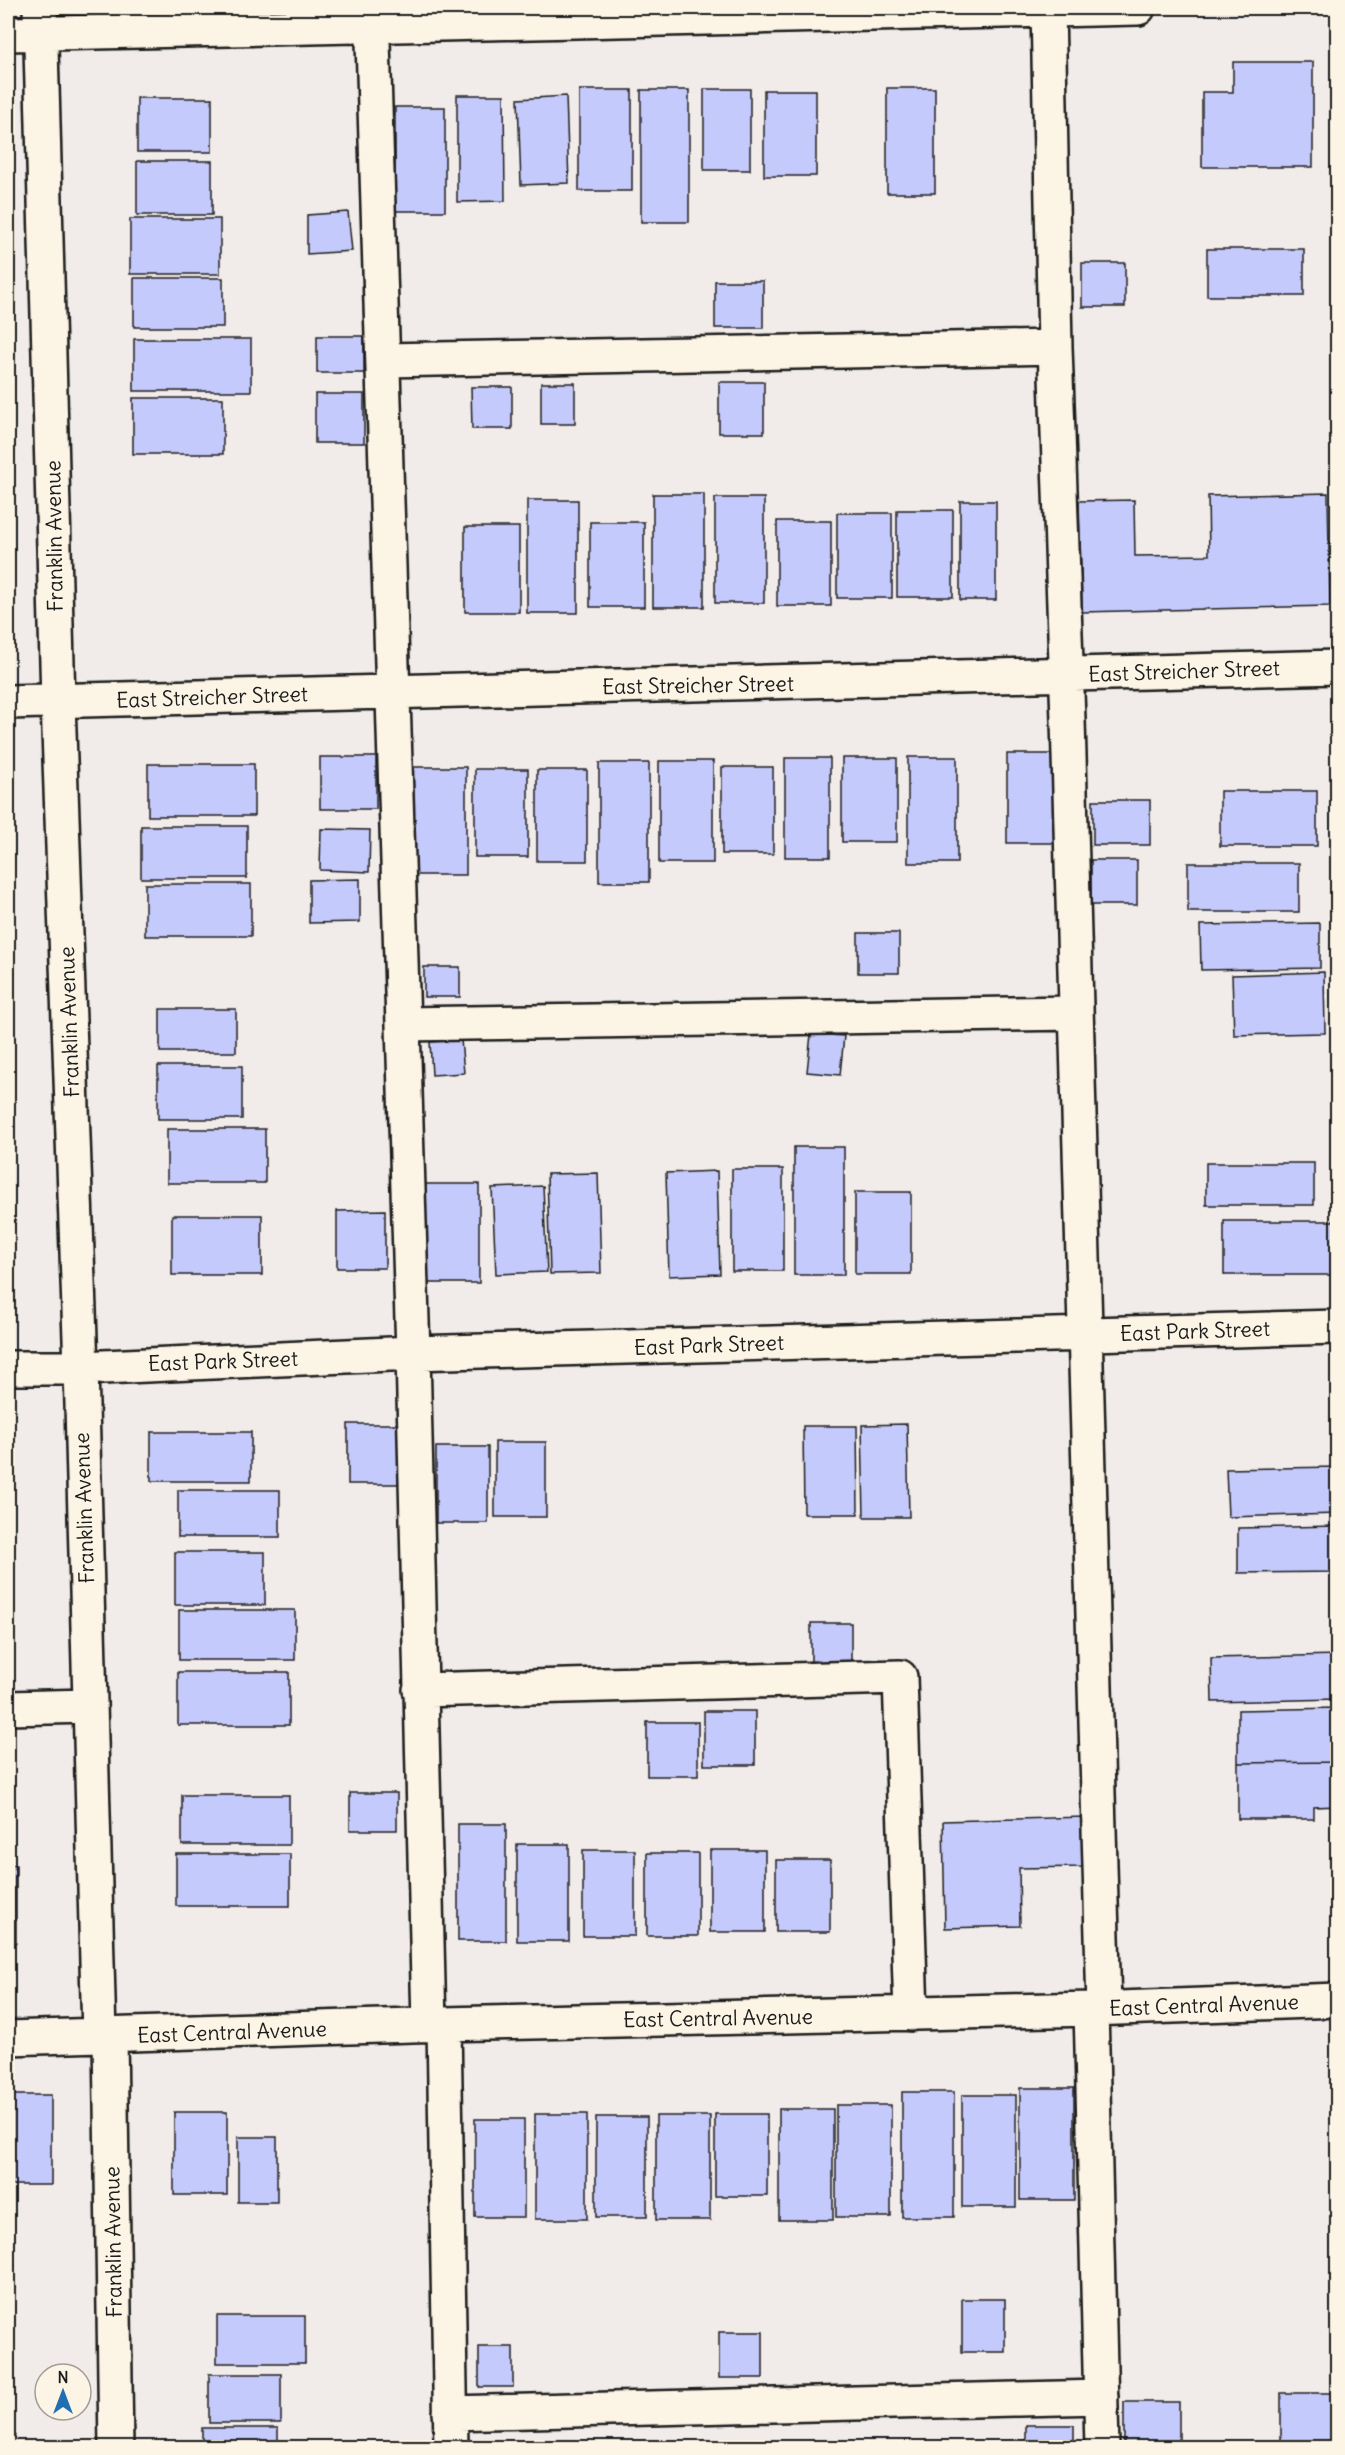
<svg xmlns="http://www.w3.org/2000/svg" width="1345" height="2455" viewBox="0 0 1345 2455" font-family="Delius,sans-serif">
  <style>
    .building { fill: #c4cafc; stroke: #1c1c1c; stroke-width: 1.5 }
    .lines { fill: none; stroke-linecap: round; stroke-linejoin: round }
    .minor-casing { stroke: #1c1c1c; stroke-width: 38 }
    .minor { stroke: #fcf5e5; stroke-width: 33 }
    .labels { text-anchor: middle; dominant-baseline: central; stroke-width: 4.5; stroke-linejoin: round; paint-order: stroke }
    .street-label { font-size: 21px; fill: #1c1c1c; stroke: #fcf5e5 }
  </style>
  <rect width="100%" height="100%" fill="#f1ecea"/>
  <filter id="ink" filterUnits="userSpaceOnUse"><feTurbulence type="fractalNoise" baseFrequency=".0167" numOctaves="2"/><feDisplacementMap in="SourceGraphic" scale="12" xChannelSelector="R" yChannelSelector="G"/><feConvolveMatrix kernelMatrix="1 2 1 2 8 2 1 2 1" color-interpolation-filters="sRGB"/></filter>
  <g filter="url(#ink)">
    <path class="building" d="M1233 62H1313V167H1202V92H1233Z
      M887 88H935V193H887Z
      M704 89H750V170H704Z
      M579 90H632V191H579Z
      M641 90H689V222H641Z
      M764 90H816V176H764Z
      M457 95H504L505 201 457 202Z
      M566 96 569 183 521 185 518 99Z
      M137 98H212V152H137Z
      M395 107H445V211H395Z
      M137 161H212V215H137Z
      M348 212 352 251 307 254V215Z
      M130 219H220V274H130Z
      M1207 249H1304V296H1207Z
      M1082 263H1125V307H1082Z
      M134 278H223V327H134Z
      M715 281H763V328H715Z
      M317 336H364V373H317Z
      M134 339H251V391H134Z
      M719 382H764V433H719Z
      M541 383H575V424H541Z
      M471 387H512V429H472Z
      M315 394H364V443H315Z
      M133 398H223V454H133Z
      M1328 493 1330 606 1082 612 1079 501 1134 500 1135 556 1209 555 1208 496Z
      M653 494H704V607H653Z
      M715 498H764V603H715Z
      M527 500H578V613H527Z
      M960 501H996V600H960Z
      M897 510H953V597H897Z
      M837 513H892V598H837Z
      M777 521H831V606H777Z
      M590 522H644V607H590Z
      M465 527H519V612H465Z
      M1007 754H1058V843H1007Z
      M320 757H376V809H320Z
      M908 757H957V863H908Z
      M785 758H830V857H785Z
      M842 758H897V842H842Z
      M659 761H713V863H659Z
      M599 763H649V882H599Z
      M148 764H254V816H148Z
      M410 767H466V875H410Z
      M722 767H773V854H722Z
      M475 769H528V857H475Z
      M537 770H587V861H537Z
      M1220 791H1317V846H1220Z
      M1093 800H1150V845H1093Z
      M141 826H247V878H141Z
      M321 829 370 830 369 872 320 870Z
      M1091 860H1137V905H1091Z
      M1188 863H1299V912H1188Z
      M360 879V922L309 923V880Z
      M145 884H251V936H145Z
      M1320 923V968L1201 970 1200 925Z
      M858 933H899V973H858Z
      M424 967H460V997H424Z
      M1324 972 1325 1033 1234 1035 1232 975Z
      M160 1009H236V1052H160Z
      M811 1034 844 1036 840 1075 807 1072Z
      M461 1040 464 1073 432 1075 430 1042Z
      M158 1066H242V1119H158Z
      M167 1129H265V1183H167Z
      M794 1147H844V1275H794Z
      M1206 1163H1314V1205H1206Z
      M732 1169H783V1271H732Z
      M717 1171 720 1274 669 1276 666 1173Z
      M598 1173 601 1273 550 1274 547 1174Z
      M422 1184H479V1283H422Z
      M543 1186 547 1272 496 1274 492 1188Z
      M855 1192H911V1274H855Z
      M8 1203 10 1284H8Z
      M385 1210V1268H337V1211Z
      M172 1215H262V1275H172Z
      M1224 1221H1338V1275H1224Z
      M348 1424H400V1484H348Z
      M907 1424 909 1517H864L862 1425Z
      M803 1426H857L858 1514H804Z
      M151 1432H251V1481H151Z
      M495 1442H546V1517H495Z
      M436 1447H488V1523H436Z
      M1338 1467V1514L1228 1517 1226 1469Z
      M178 1490H280V1537H178Z
      M1338 1526V1572L1238 1573V1528Z
      M175 1552H265V1605H175Z
      M179 1610H295V1660H179Z
      M811 1623H851V1662H811Z
      M1338 1655V1699L1212 1702 1211 1658Z
      M178 1672H289V1725H178Z
      M1338 1708V1762L1238 1763V1710Z
      M704 1711H755V1765H704Z
      M647 1722H698V1776H647Z
      M1338 1762V1806L1314 1807V1819H1238V1763Z
      M350 1793H397V1830H350Z
      M182 1795H289V1845H182Z
      M1084 1817V1867L1019 1868 1020 1926 945 1928 943 1821Z
      M458 1824H506V1941H458Z
      M517 1844H569V1941H517Z
      M583 1850H635V1936H583Z
      M710 1850H765V1932H710Z
      M647 1853H698V1936H647Z
      M176 1854H290V1906H176Z
      M776 1860H830V1932H776Z
      M8 1865H16V1942H8Z
      M1020 2088H1074V2200H1020Z
      M902 2092H954V2217H902Z
      M8 2095H51V2185H8Z
      M962 2095H1016V2207H962Z
      M836 2105H891V2217H836Z
      M779 2109H833V2220H779Z
      M174 2112H227V2195H174Z
      M535 2114H587V2219H535Z
      M715 2114H767V2196H715Z
      M656 2116H710V2220H656Z
      M596 2117H647V2217H596Z
      M475 2119H524V2217H475Z
      M238 2137H277V2202H238Z
      M962 2299H1005V2352H962Z
      M217 2316H305V2363H217Z
      M719 2332H763V2378H719Z
      M479 2347H513V2387H479Z
      M209 2374H281V2423H209Z
      M1281 2393H1338V2444H1281Z
      M1124 2402H1179V2448H1124Z
      M1026 2425H1074V2448H1026Z
      M202 2428H278V2448H202Z"/>
    <g class="lines">
      <g class="minor-casing">
        <path id="minor" d="M40 8 58 702 81 1368 99 2036
          M372 8 413 1353 429 2025
          M1048 8 1055 347 1068 720 1104 2008
          M8 34 1138 8
          M384 360 1055 347
          M8 702 1338 667
          M403 1024 1076 1013
          M8 1368H81L413 1353 1338 1327
          M420 1690 900 1677 911 2014
          M8 1708 90 1706
          M1091 2009 1102 2448
          M444 2024 451 2448
          M110 2036 116 2448
          M8 2038 444 2024 1091 2009 1338 2000
          M450 2413 1101 2397"/>
      </g>
      <use href="#minor" class="minor"/>
    </g>
  </g>
  <g class="labels">
    <g class="street-label">
      <text transform="translate(54 536) rotate(-91)">Franklin Avenue</text>
      <text transform="translate(1184 671) rotate(-2)">East Streicher Street</text>
      <text transform="translate(698 685) rotate(-1)">East Streicher Street</text>
      <text transform="translate(212 697) rotate(-2)">East Streicher Street</text>
      <text transform="translate(69 1022) rotate(-92)">Franklin Avenue</text>
      <text transform="translate(1195 1331) rotate(-2)">East Park Street</text>
      <text transform="translate(709 1345) rotate(-2)">East Park Street</text>
      <text transform="translate(223 1361) rotate(-2)">East Park Street</text>
      <text transform="translate(84 1508) rotate(-92)">Franklin Avenue</text>
      <text transform="translate(1204 2005) rotate(-2)">East Central Avenue</text>
      <text transform="translate(718 2018) rotate(-1)">East Central Avenue</text>
      <text transform="translate(232 2032) rotate(-2)">East Central Avenue</text>
      <text transform="translate(113 2242) rotate(-91)">Franklin Avenue</text>
    </g>
  </g>
  <rect width="1345" height="2455" fill="none" stroke="#fcf5e5" stroke-width="30"/>
  <rect x="15" y="15" width="1315" height="2425" fill="none" stroke="#1c1c1c" stroke-width="2" filter="url(#ink)"/>
  <g transform="translate(63 2392)"><circle r="28" fill="#fcf5e5" stroke="#a29e95" stroke-width="1.5"/>
  <path d="M0-4.5L10 22L0 15L-10 22Z" fill="#1f6fb2"/>
  <text y="-9" font-size="16" font-weight="bold" text-anchor="middle" fill="#1c1c1c">N</text>
  </g>
</svg>
